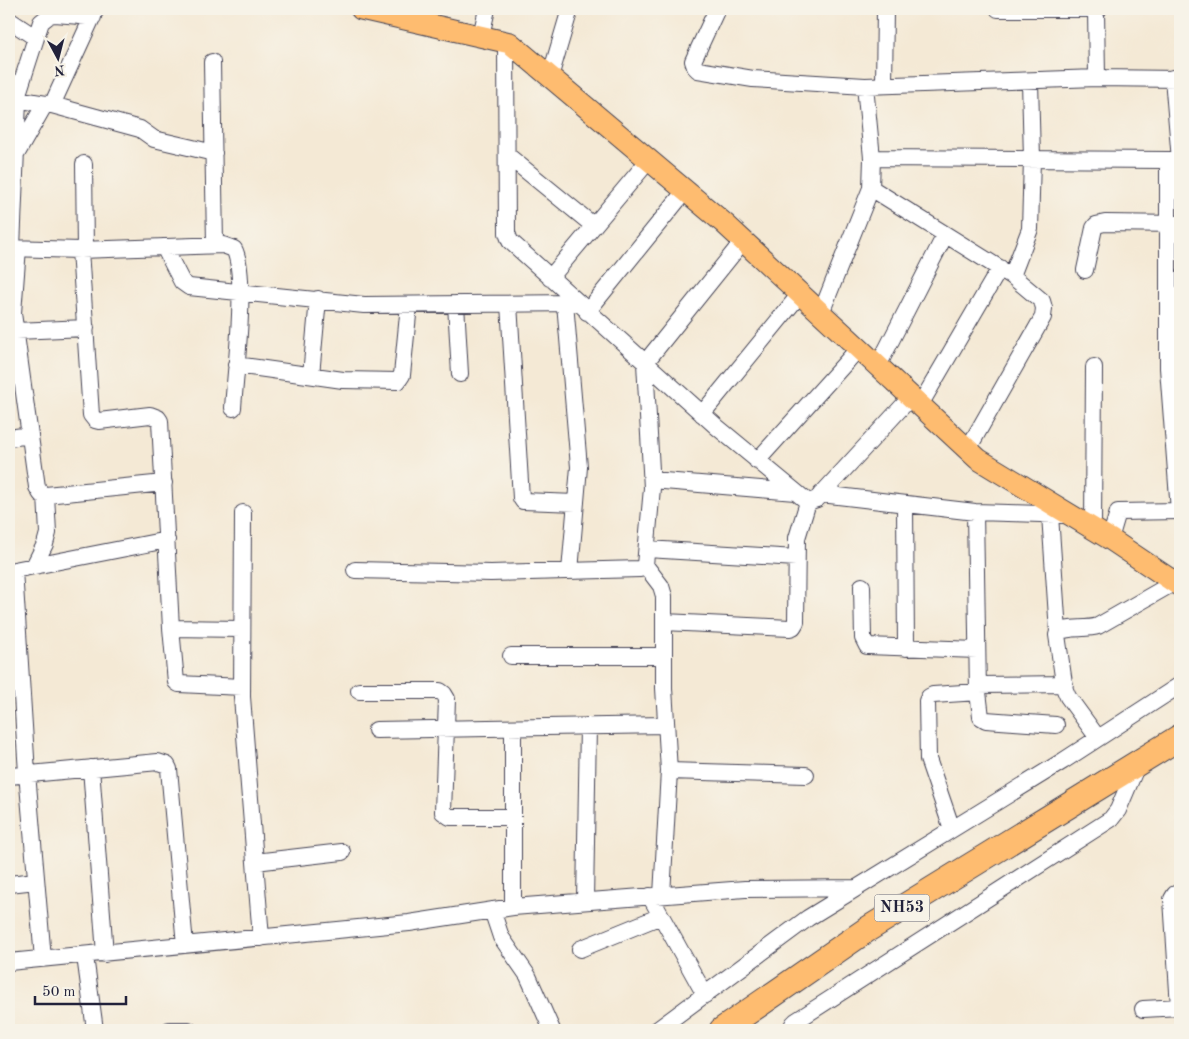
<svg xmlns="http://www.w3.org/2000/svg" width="1189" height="1039" viewBox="0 0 1189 1039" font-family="'Old Standard TT',serif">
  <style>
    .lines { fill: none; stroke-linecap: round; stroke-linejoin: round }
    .minor-casing { stroke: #424052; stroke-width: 18 }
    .major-casing { stroke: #424052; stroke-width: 23 }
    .highway-casing { stroke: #424052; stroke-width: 27 }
    .minor { stroke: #fff; stroke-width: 16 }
    .major { stroke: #febc70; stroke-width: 21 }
    .highway { stroke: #febc70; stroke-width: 25 }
    .labels { text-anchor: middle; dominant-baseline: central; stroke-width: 4.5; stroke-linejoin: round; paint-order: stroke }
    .shield { fill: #f7f3e8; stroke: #62616f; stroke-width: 1 }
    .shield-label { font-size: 16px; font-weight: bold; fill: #22223b }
  </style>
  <rect width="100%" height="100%" fill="#f7f3e8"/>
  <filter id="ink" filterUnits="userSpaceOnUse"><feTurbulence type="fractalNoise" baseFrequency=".02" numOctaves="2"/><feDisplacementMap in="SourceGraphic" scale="10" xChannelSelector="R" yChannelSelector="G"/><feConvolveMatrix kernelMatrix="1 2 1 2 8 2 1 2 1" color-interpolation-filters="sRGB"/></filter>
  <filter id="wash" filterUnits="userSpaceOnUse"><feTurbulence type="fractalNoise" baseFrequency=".0096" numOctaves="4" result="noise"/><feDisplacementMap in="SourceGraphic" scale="20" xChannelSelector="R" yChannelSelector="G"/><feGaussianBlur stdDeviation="1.12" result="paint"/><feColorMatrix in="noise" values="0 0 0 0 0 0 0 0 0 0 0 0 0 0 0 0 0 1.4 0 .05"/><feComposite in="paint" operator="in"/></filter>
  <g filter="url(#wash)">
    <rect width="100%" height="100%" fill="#f4e9d5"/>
  </g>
  <g filter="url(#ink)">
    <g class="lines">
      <g class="minor-casing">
        <path id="minor" d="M717 9 693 61 695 67 698 70 753 79 865 86
          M998 9H1096
          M1099 9H1096L1097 78 1180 79
          M9 20 36 38
          M481 36 487 9
          M506 42 507 233 510 241 717 427 808 502 817 499 911 397
          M212 62 215 245
          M550 77 570 9
          M1097 78 865 86 872 158 1168 160
          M1173 78 1180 160
          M884 85 885 9
          M16 100 41 22 50 15 55 14 93 17
          M9 101H28L52 105 140 129 154 139 214 153
          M52 105 96 9
          M17 153 45 104
          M507 155 594 226
          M84 164 85 250
          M871 188 1012 276 1042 301 1044 308 1043 317 968 449
          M164 247 182 282 189 287 364 305 578 303
          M9 248 80 250 223 245 234 249C248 275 235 375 233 408
          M12 248 18 100
          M18 248 13 313 37 487 41 494 46 495 164 483
          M80 250 91 415 95 420 99 421 150 415 158 418 160 421 171 628 176 682 179 684 242 687
          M1085 270 1094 228 1096 225 1105 223 1180 224
          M1012 276 1030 229 1032 159 1030 81
          M550 278 649 160
          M565 303 579 467 570 571
          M456 304 460 374
          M509 304 521 498 523 501 576 503
          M587 312 685 191
          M821 313 871 188 872 158
          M16 331 86 328
          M236 365 343 380 398 381 402 375 409 305
          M878 366 945 235
          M311 375 318 299
          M920 405 1000 268
          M702 414 800 294
          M9 438 30 435
          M757 461 859 348
          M652 480 795 492
          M821 494 975 512 1071 515
          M905 504 906 648
          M975 512 978 692 981 717 986 720 1056 725
          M243 513 242 697 261 938
          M1050 515 1058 632
          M1093 529 1094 367
          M1110 539 1118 512 1179 511 1168 368V160H1180
          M647 549 796 558
          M645 565 661 586 664 596V688L669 771 662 895
          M34 566 45 544 48 533 46 495
          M14 570 27 773 43 959
          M355 570 491 573 640 569 645 565 652 488 645 363 743 241
          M9 571 167 540
          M862 586 863 638 867 646 977 650
          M664 622 790 628 793 627 796 622 797 538 808 502
          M171 628 242 629
          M511 656H664
          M978 685 1065 684
          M359 691H440L444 694 447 699 443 812 450 817H513
          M513 728V907
          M376 730 666 725
          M1098 738 1068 697 1065 690 1057 635 1058 632C1069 626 1086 630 1098 626L1175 582
          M91 768 105 954
          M669 771 806 775
          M9 776 158 762 167 765 169 769 185 945
          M952 829 928 759 927 701 929 697 933 695 978 692
          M255 862 342 852
          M9 884 36 881
          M650 896 705 995
          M585 901 588 726
          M492 910 501 937 528 976 552 1030
          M580 949 661 916
          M85 956 95 1030
          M9 962 409 923 513 907 745 889 857 888
          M1179 1007 1172 899 1175 894 1180 893
          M1143 1009 1180 1007
          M169 1030H189
          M657 1030 808 918 1063 761 1180 685
          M791 1030 793 1024 796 1021 1111 819 1118 810 1138 763"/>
      </g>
      <g class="major-casing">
        <path id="major" d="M361 9 510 43 725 224 978 459 1110 539 1180 586"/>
      </g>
      <g class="highway-casing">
        <path id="highway" d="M722 1030 868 929 1180 737"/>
      </g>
      <use href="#minor" class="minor"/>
      <use href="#major" class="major"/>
      <use href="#highway" class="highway"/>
    </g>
  </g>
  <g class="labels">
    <rect class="shield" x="874.5" y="894.5" width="55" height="27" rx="4"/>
    <g class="shield-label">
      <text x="902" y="908">NH53</text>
    </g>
  </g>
  <rect width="1189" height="1039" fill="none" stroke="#f7f3e8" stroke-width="30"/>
  <g transform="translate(58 58) rotate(173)" stroke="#f7f3e8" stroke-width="4" paint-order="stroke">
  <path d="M0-4L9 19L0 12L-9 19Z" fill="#22223b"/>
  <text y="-8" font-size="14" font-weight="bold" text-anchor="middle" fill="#22223b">N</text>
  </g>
  <path d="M35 996v8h91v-8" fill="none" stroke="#22223b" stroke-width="2.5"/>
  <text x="42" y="996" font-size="15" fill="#22223b" stroke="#f7f3e8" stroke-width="4" paint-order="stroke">50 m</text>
</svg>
